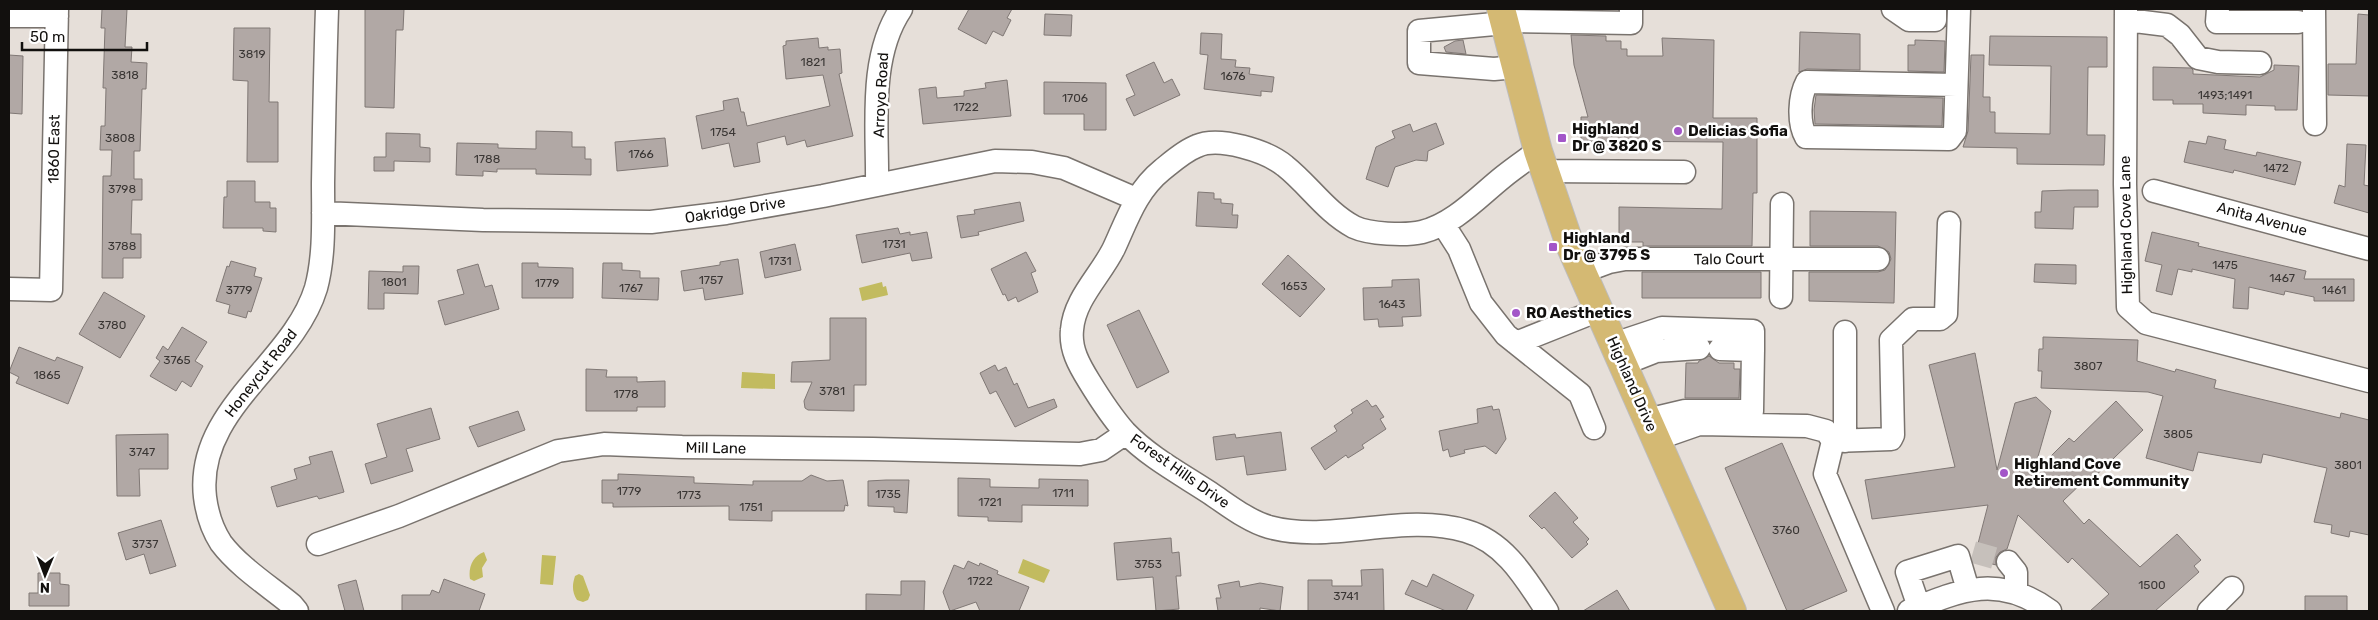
<svg xmlns="http://www.w3.org/2000/svg" width="2378" height="620" viewBox="0 0 2378 620" font-family="Rubik,sans-serif">
  <style>
    .water { fill: #c2bb5f }
    .building { fill: #b1a8a5; stroke: #807875 }
    .lines { fill: none; stroke-linecap: round; stroke-linejoin: round }
    .minor-tunnel { stroke: #c6c0bb; stroke-width: 22; stroke-dasharray: 22 11; stroke-linecap: butt }
    .minor-casing { stroke: #79736e; stroke-width: 25 }
    .major-casing { stroke: #bdbcbc; stroke-width: 30 }
    .minor { stroke: #fff; stroke-width: 22 }
    .major { stroke: #d4b973; stroke-width: 28 }
    .poi-dot { fill: #a356c8; stroke: #fff; stroke-width: 2 }
    .labels { text-anchor: middle; dominant-baseline: central; stroke-width: 5; stroke-linejoin: round; paint-order: stroke }
    .number-label { font-size: 12px; fill: #3a3634 }
    .street-label { font-size: 15px; fill: #12100e; stroke: #fff }
    .poi-label { font-size: 15px; font-weight: bold; fill: #12100e; stroke: #fff; text-anchor: start }
  </style>
  <rect width="100%" height="100%" fill="#e6dfd9"/>
  <path class="water" d="M882 282 883 287 886 286 888 295 862 301 859 288Z
    M742 372 775 374V389L741 388Z
    M484 552 487 560 482 568 483 577 474 581 470 579C468 567 473 556 484 552Z
    M542 555 556 556 553 585 540 584Z
    M1023 559 1050 570 1044 583 1018 573Z
    M579 574 583 576 590 595 588 600 583 602 577 600C572 592 572 585 575 576Z"/>
  <path class="building" d="M102 9H127L125 47H132L131 62 147 63 146 89H142L140 151H134V179H142V200H132L131 234H141V258H123V278H102L103 176H111L112 150H100L101 126H105L106 88H103L105 28H101Z
    M365 9H404L403 30H396L394 108 365 107Z
    M969 9H1012L1007 18 1011 20 1003 36 993 31 986 44 958 29Z
    M1045 14 1072 15 1071 36 1044 35Z
    M2358 14 2369 15V96L2328 95V64H2356Z
    M234 28H270L269 102H278V162H247L248 81 233 80Z
    M1800 32 1860 34V70L1807 69 1799 72Z
    M1201 33 1222 34 1221 59 1236 60 1235 67 1250 68 1249 74 1274 77 1272 92 1261 91V96L1204 89 1208 55 1200 54Z
    M1571 35 1606 36V41H1621V49H1627V56H1663L1662 38 1714 40 1713 118H1757V193H1753L1752 246H1643V242H1619V207L1722 209 1723 142 1581 141V117H1588L1574 65Z
    M1990 36 2107 37V67H2088L2087 135H2105L2104 165 2017 164V148L1963 147 1968 131 1971 55H1984L1983 97H1990V112H1995V133L2050 134 2051 66 1989 65Z
    M818 38 819 48 828 47V50L840 49 842 73 839 74 853 136 807 147 805 140 787 145 785 136 757 143 760 162 734 167 729 143 702 149 696 116 724 110 723 101 738 98 741 112H744L747 126 830 106 823 75 786 79 783 46 786 45V41Z
    M1463 40 1466 54 1446 52 1444 47 1455 41Z
    M1915 40 1945 41 1944 72 1908 71V45H1915Z
    M9 55 23 56 22 114 9 113Z
    M1154 62 1164 83 1172 79 1180 95 1134 116 1126 99 1135 95 1126 75Z
    M2274 65 2299 66 2297 110H2275V106L2246 105V115L2203 113V104H2173V100H2153V67L2191 68 2193 70V74L2260 77 2274 70Z
    M1007 80 1011 116 923 124 919 89 936 87 937 98 964 96V91L986 88 985 83Z
    M1044 82 1106 83V130H1084V114H1044Z
    M1816 95 1943 98 1942 126 1815 124 1814 110Z
    M1436 123 1444 144 1428 151 1427 161 1416 160 1395 167 1388 187 1366 179 1376 147 1395 138 1392 131 1410 124 1413 132Z
    M536 131 572 132V147H585V159H591V175L536 174V169H497V172L483 171V176L456 175 457 143 498 144V148L536 149Z
    M386 133 420 134V147L430 148V162L394 161V171H374V157H386Z
    M2208 136 2226 140 2224 149 2256 156 2257 152 2301 162 2295 185 2234 170 2233 173 2184 162 2189 141 2206 144Z
    M665 138 668 166 617 171 615 142Z
    M2347 144 2366 145 2364 185 2369 186V213L2334 203 2339 185 2345 187Z
    M227 181H255V202H270V208H276V232L263 231V228H223L224 197H227Z
    M2069 190H2098V207H2074L2073 229 2035 228V212H2041L2042 191Z
    M1198 192 1214 193V199H1221V203L1233 204 1232 215H1238L1237 228 1196 226Z
    M1020 202 1024 221 978 232 979 235 961 238 957 216 975 214 974 210Z
    M1810 211 1896 212 1894 303 1809 301V272H1878L1885 270 1891 259 1889 252 1878 246H1810Z
    M898 228 900 234 910 232V235L927 232 932 258 912 261 910 253 862 263 856 235Z
    M2152 232 2199 243 2198 246 2306 271 2304 279H2354V301H2314V297L2285 291 2284 295 2249 287 2248 309 2233 308 2235 279 2192 269V272L2178 269 2172 295 2156 291 2162 265 2145 261Z
    M795 244 801 270 765 278 760 252Z
    M1026 252 1036 271 1031 273 1038 292 1018 302 1016 297 1008 301 1005 294 1003 295 991 269Z
    M1288 255 1325 289 1300 317 1262 284Z
    M738 259 743 294 705 300 703 288 684 291 681 271 720 265V262Z
    M231 261 256 268 254 276 262 278 251 312 248 311 246 318 228 313 230 305 216 301 227 266 229 267Z
    M522 263H538V267L573 268V298H522Z
    M603 263H622V270L640 271V278H659L658 300 602 298Z
    M478 264 485 287 492 285 499 309 445 325 438 301 464 294 457 270Z
    M2035 264 2076 265V284L2034 282Z
    M403 266H419L418 294 384 293V309H368L369 271 403 272Z
    M1642 272H1761V298H1642Z
    M1419 279 1421 316 1402 317 1403 326 1379 327 1378 319 1364 320 1363 288 1392 287V280Z
    M104 292 145 316 120 358 79 334Z
    M1139 310 1169 372 1137 388 1107 325Z
    M830 318H866V385H854V411L808 410 805 408 804 401 812 382H791L792 362 830 360Z
    M182 327 207 342 195 361 203 366 191 387 182 381 176 391 150 376 160 361 156 358 163 346 168 350Z
    M2043 337 2138 340 2137 361 2175 372 2176 369 2216 380 2214 388 2340 418 2341 413 2369 420V535L2350 531 2349 537 2331 533 2332 525 2314 522 2327 468 2263 454 2261 463 2198 452 2193 471 2146 458 2163 396 2148 392 2041 388 2042 371H2038L2039 349H2043Z
    M19 347 55 361 57 357 83 367 68 404 16 383 19 377 9 372Z
    M1975 353 1997 470 2015 403 2036 397 2051 411 2033 474 2069 438 2074 442 2116 401 2143 430 2087 484 2084 481 2063 501 2084 524 2089 519 2140 567 2177 534 2201 560 2194 566 2199 572 2155 611H2090L2109 594 2072 558 2068 563 2018 515 2007 549 2000 552 1996 557V565L1974 559 1988 505 1872 519 1865 480 1955 467 1929 365Z
    M1709 356 1719 363H1734V369H1740L1739 398H1685L1686 363H1698L1699 361Z
    M995 365 998 371 1006 367 1014 385 1017 383 1028 408 1054 399 1057 407 1015 427 996 391 990 394 980 373Z
    M586 369 607 370 606 377H637V382L665 381V407H637V411H586Z
    M1367 400 1372 407 1376 405 1384 417 1380 419 1386 429 1362 445 1364 448 1348 458 1346 455 1325 470 1311 448 1337 431 1334 426 1353 413 1351 410Z
    M1492 406 1493 410 1499 409 1506 439 1496 454 1485 446 1464 450 1465 453 1450 457 1448 449 1443 451 1439 431 1478 423 1477 409Z
    M431 408 440 439 406 449 413 471 371 484 365 464 387 457 377 424Z
    M518 411 525 430 478 447 469 427Z
    M1281 432 1286 470 1247 475 1244 456 1216 460 1213 437 1235 434 1236 438Z
    M168 434V469H139L140 496H117L116 435Z
    M1782 443 1847 591 1800 611H1787L1725 468Z
    M332 451 344 492 319 499 317 496 277 507 271 487 297 479 294 469 311 464 309 457Z
    M618 474 694 477V483L753 485V481H802L811 475 827 481 843 480 848 506 845 505 844 511H772V521L729 520V506L613 507V503H602V480H618Z
    M958 478 990 479V487L1039 488V479L1088 480V506L1022 505V522L988 521V517L958 516Z
    M886 480H909L907 513 894 512V507L868 506V481Z
    M1555 492 1578 518 1573 522 1589 539 1586 542 1588 544 1572 558 1544 527 1542 529 1529 516Z
    M161 520 176 566 150 574 144 554 126 560 118 533Z
    M1171 538 1172 553 1179 552 1181 576H1176L1179 609 1156 611 1153 577 1117 580 1114 543Z
    M968 561 979 566 980 563 998 571 997 574 1029 587 1019 611H980L976 602 950 611 943 592 954 565 964 569Z
    M1383 569 1384 611H1308V580H1332V586H1362L1361 570Z
    M38 573H60V584L69 585V606H29V593H38Z
    M1433 574 1474 595 1466 611H1446L1405 594 1412 580 1427 587Z
    M444 579 485 594 479 611H402V595H430L432 590 439 593Z
    M356 580 364 611H345L338 585Z
    M901 581H925L924 611H866V594L901 595Z
    M1239 581 1240 587 1260 583 1283 587 1280 611 1260 608V611H1218L1216 598H1221L1218 585Z
    M1617 590 1630 611H1583Z
    M2305 596H2347V611H2305Z"/>
  <g class="lines">
    <path class="minor-tunnel" d="M1973 552 2008 562"/>
    <g class="minor-casing">
      <path id="minor" d="M1893 9 1909 20H1935V9
        M2126 9 2125 184 2128 307 2146 323 2369 381
        M2218 9 2217 22H2298
        M2314 9 2315 124
        M9 16H57
        M2127 20 2167 25 2180 35 2198 58 2218 62 2260 63
        M1504 21 1631 23V9
        M1505 23 1419 31V63L1494 69 1516 67
        M1956 85 1807 82C1799 97 1798 123 1806 137L1949 139 1955 131 1959 9
        M1538 151C1526 160 1514 168 1503 177 1478 197 1454 224 1422 232 1405 236 1369 234 1354 227 1326 212 1309 185 1285 166 1267 151 1219 136 1197 146 1184 151 1172 162 1162 170 1136 191 1127 220 1114 248 1101 275 1074 299 1072 330 1070 349 1079 365 1089 381 1100 399 1111 416 1125 432 1149 457 1181 474 1210 493 1228 505 1248 521 1269 527 1332 544 1403 512 1466 531 1505 542 1526 579 1547 611
        M1544 171 1684 172
        M877 185C878 128 868 58 901 9
        M2154 191 2369 249
        M323 213 483 220 651 222 726 213 823 196 995 161 1032 162 1064 168 1136 199
        M1443 224 1459 249 1481 303 1506 335 1580 394 1594 428
        M1582 272 1609 262 1625 259H1878
        M9 289 51 290 57 9
        M1781 297 1782 204
        M1845 332V441
        M1516 343 1599 310
        M1614 344 1662 328 1753 331V350
        M1623 364 1656 351 1699 348
        M1647 420 1685 411H1752L1753 350 1720 349
        M1656 439 1699 424 1807 426 1826 431 1833 441
        M318 544 399 516 558 451 604 444 682 447 873 449 1080 454 1101 450 1126 433
        M2008 562 2016 572V592
        M1919 607 1907 572 1958 556 1968 590
        M297 611 292 605C269 586 239 567 221 543 212 529 207 513 205 497 195 409 293 364 316 288 325 255 323 217 323 183 324 125 325 67 327 9
        M1883 611 1825 474 1833 441 1891 439 1893 435 1891 340 1913 319H1940L1946 314 1949 223
        M1909 611C1962 589 1999 574 2050 611
        M2209 611 2232 588"/>
    </g>
    <g class="major-casing">
      <path id="major" d="M1501 9 1538 151 1570 245 1732 611"/>
    </g>
    <use href="#minor" class="minor"/>
    <use href="#major" class="major"/>
  </g>
  <g class="poi-dot">
    <circle cx="1678" cy="131" r="5"/>
    <rect x="1557" y="133" width="10" height="10" rx="2.5"/>
    <rect x="1548" y="242" width="10" height="10" rx="2.5"/>
    <circle cx="1516" cy="313" r="5"/>
    <circle cx="2004" cy="473" r="5"/>
  </g>
  <g class="labels">
    <g class="number-label">
      <text x="252" y="54">3819</text>
      <text x="813" y="62">1821</text>
      <text x="125" y="75">3818</text>
      <text x="1233" y="76">1676</text>
      <text x="2225" y="95">1493;1491</text>
      <text x="1075" y="98">1706</text>
      <text x="966" y="107">1722</text>
      <text x="723" y="132">1754</text>
      <text x="120" y="138">3808</text>
      <text x="641" y="154">1766</text>
      <text x="487" y="159">1788</text>
      <text x="2276" y="168">1472</text>
      <text x="122" y="189">3798</text>
      <text x="894" y="244">1731</text>
      <text x="122" y="246">3788</text>
      <text x="780" y="261">1731</text>
      <text x="2225" y="265">1475</text>
      <text x="2282" y="278">1467</text>
      <text x="711" y="280">1757</text>
      <text x="394" y="282">1801</text>
      <text x="547" y="283">1779</text>
      <text x="1294" y="286">1653</text>
      <text x="631" y="288">1767</text>
      <text x="239" y="290">3779</text>
      <text x="2334" y="290">1461</text>
      <text x="1392" y="304">1643</text>
      <text x="112" y="325">3780</text>
      <text x="177" y="360">3765</text>
      <text x="2088" y="366">3807</text>
      <text x="47" y="375">1865</text>
      <text x="832" y="391">3781</text>
      <text x="626" y="394">1778</text>
      <text x="2178" y="434">3805</text>
      <text x="142" y="452">3747</text>
      <text x="2348" y="465">3801</text>
      <text x="629" y="491">1779</text>
      <text x="1063" y="493">1711</text>
      <text x="888" y="494">1735</text>
      <text x="689" y="495">1773</text>
      <text x="990" y="502">1721</text>
      <text x="751" y="507">1751</text>
      <text x="1786" y="530">3760</text>
      <text x="145" y="544">3737</text>
      <text x="1148" y="564">3753</text>
      <text x="980" y="581">1722</text>
      <text x="2152" y="585">1500</text>
      <text x="1346" y="596">3741</text>
    </g>
    <g class="street-label">
      <text transform="translate(881 95) rotate(-87)">Arroyo Road</text>
      <text transform="translate(54 149) rotate(-89)">1860 East</text>
      <text transform="translate(735 210) rotate(-9)">Oakridge Drive</text>
      <text transform="translate(2262 219) rotate(15)">Anita Avenue</text>
      <text transform="translate(2126 225) rotate(-91)">Highland Cove Lane</text>
      <text transform="translate(1729 259) rotate(-1)">Talo Court</text>
      <text transform="translate(261 373) rotate(-52)">Honeycut Road</text>
      <text transform="translate(1632 384) rotate(66)">Highland Drive</text>
      <text transform="translate(716 448) rotate(1)">Mill Lane</text>
      <text transform="translate(1180 471) rotate(35)">Forest Hills Drive</text>
    </g>
    <g class="poi-label">
      <text x="1572" y="129">Highland<tspan x="1572" dy="17">Dr @ 3820 S</tspan></text>
      <text x="1688" y="131">Delicias Sofia</text>
      <text x="1563" y="238">Highland<tspan x="1563" dy="17">Dr @ 3795 S</tspan></text>
      <text x="1526" y="313">RO Aesthetics</text>
      <text x="2014" y="464">Highland Cove<tspan x="2014" dy="17">Retirement Community</tspan></text>
    </g>
  </g>
  <rect width="2378" height="620" fill="none" stroke="#12100e" stroke-width="20"/>
  <g transform="translate(45 575) rotate(181)" stroke="#ffffff" stroke-width="4" paint-order="stroke">
  <path d="M0-4L9 19L0 12L-9 19Z" fill="#12100e"/>
  <text y="-8" font-size="14" font-weight="bold" text-anchor="middle" fill="#12100e">N</text>
  </g>
  <path d="M22 42v8h125v-8" fill="none" stroke="#12100e" stroke-width="2.5"/>
  <text x="30" y="42" font-size="15" fill="#12100e" stroke="#ffffff" stroke-width="4" paint-order="stroke">50 m</text>
</svg>
